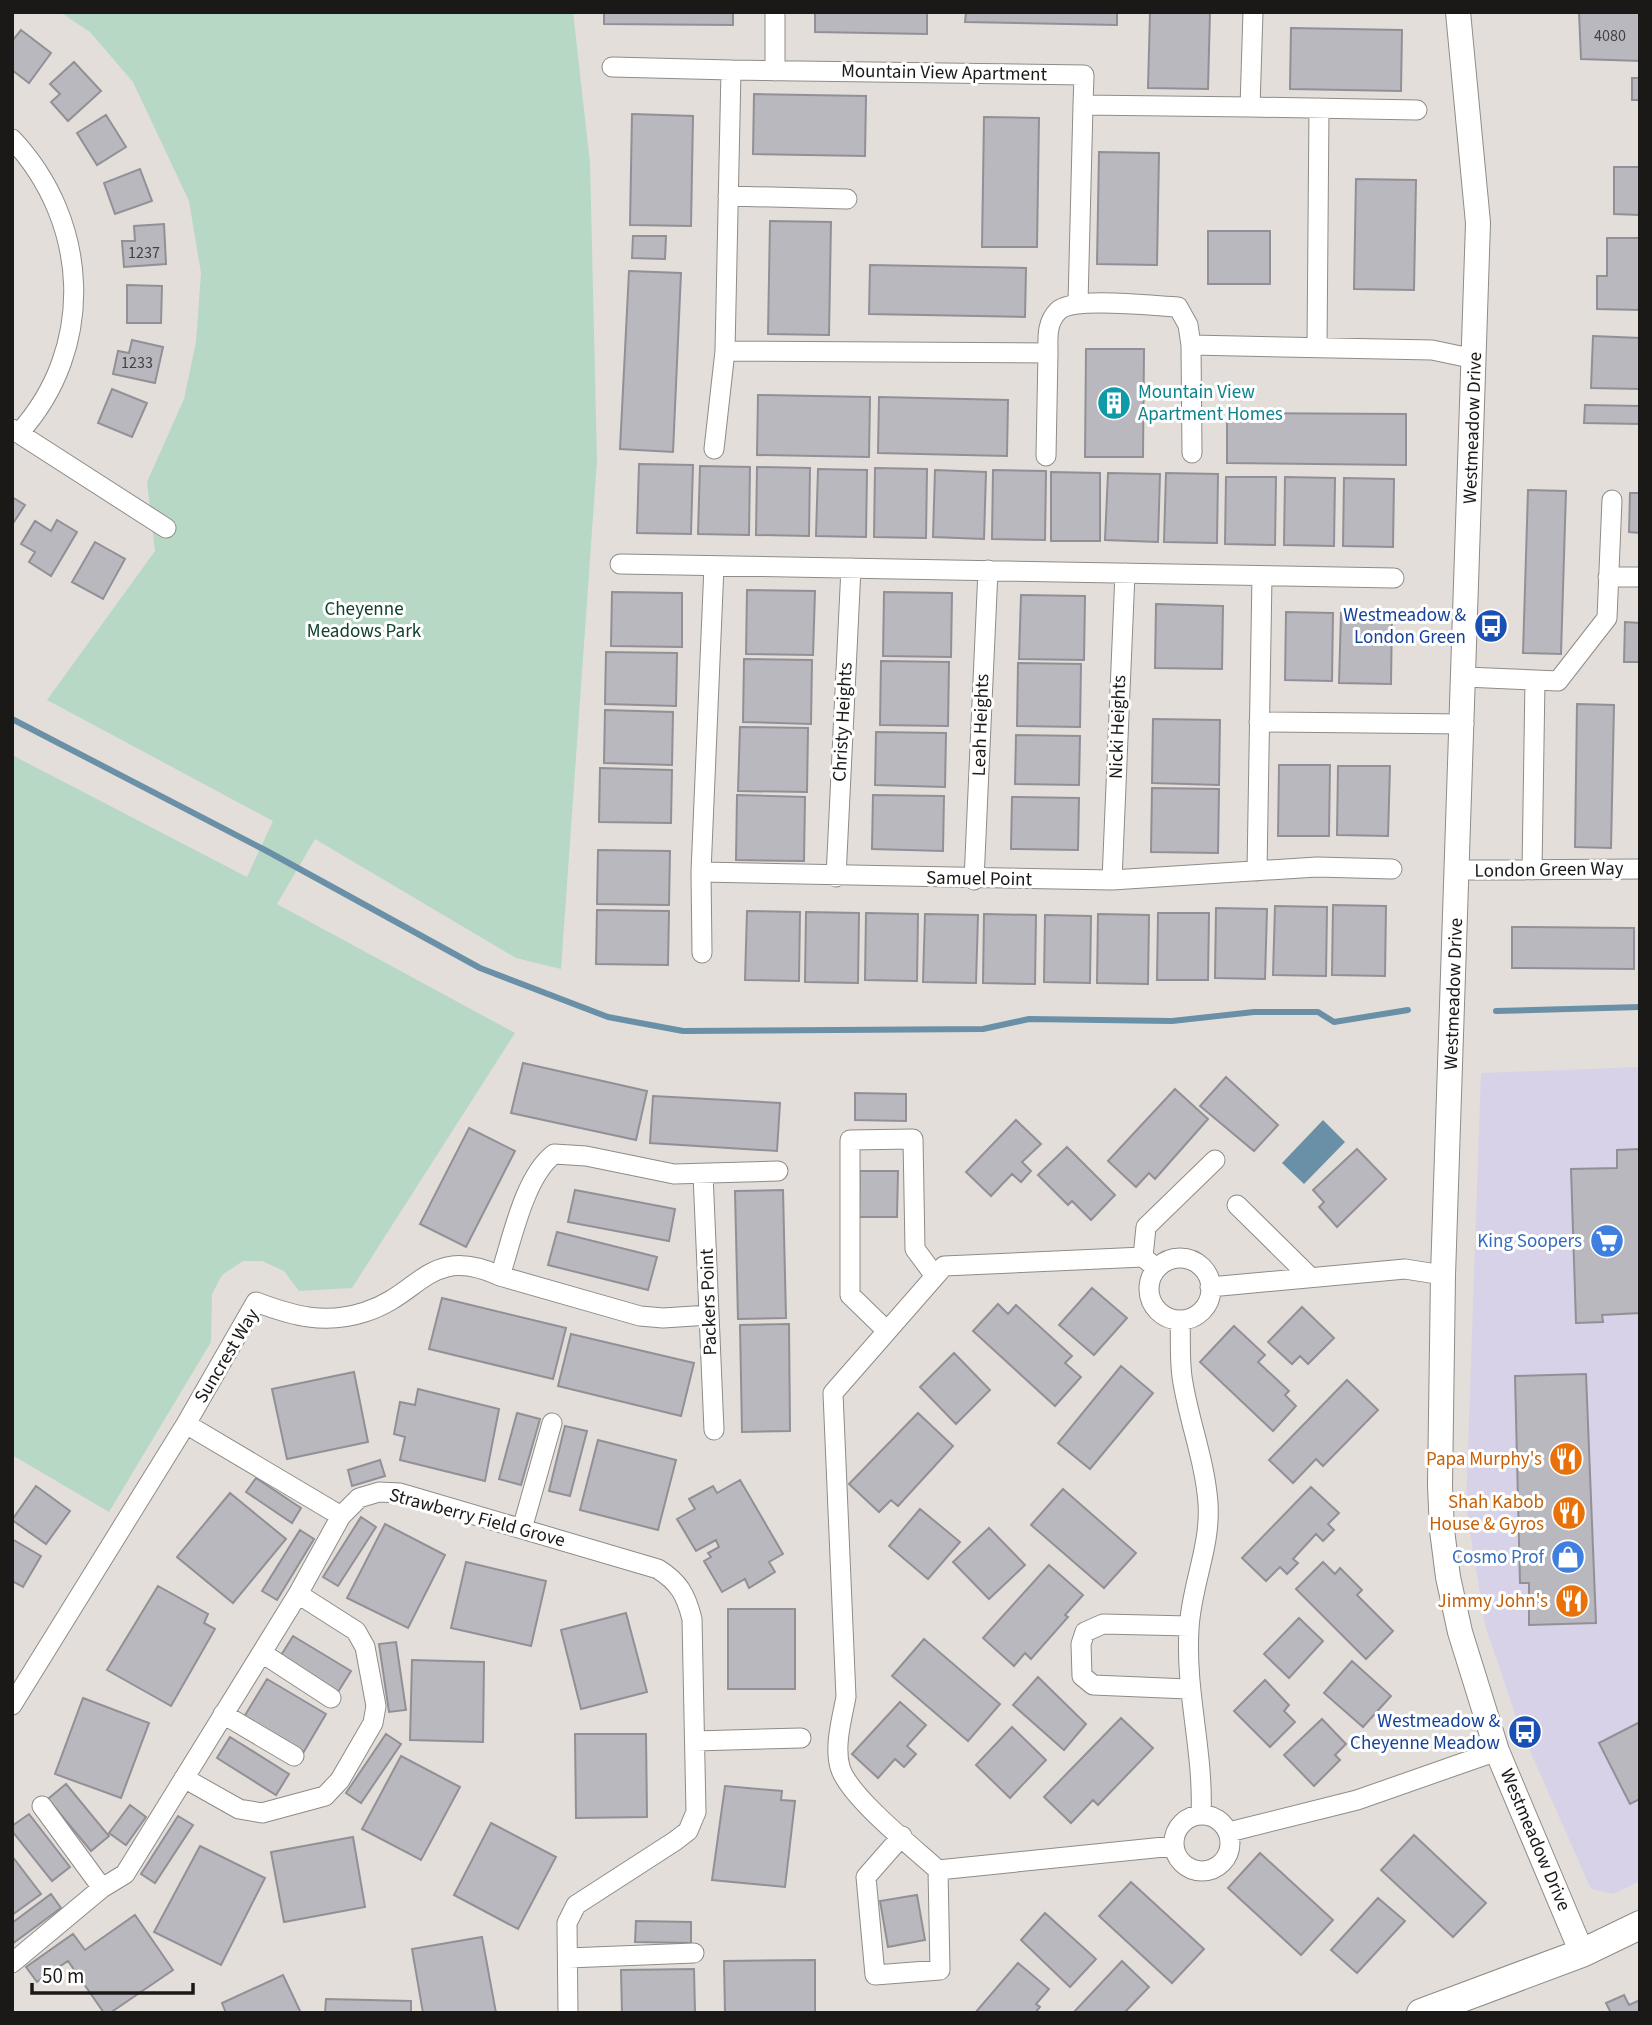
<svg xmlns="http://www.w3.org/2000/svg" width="1652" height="2025" viewBox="0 0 1652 2025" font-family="'Source Sans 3',sans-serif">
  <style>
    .commercial { fill: #d7d2e7 }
    .green { fill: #b7d8c4 }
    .water { fill: #6990a6 }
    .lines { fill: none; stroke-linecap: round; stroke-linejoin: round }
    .stream { stroke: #6990a6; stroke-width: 6 }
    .building { fill: #b9b8be; stroke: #929096; stroke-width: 2 }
    .minor-casing { stroke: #908b86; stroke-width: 21 }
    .tertiary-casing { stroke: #908b86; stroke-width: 26 }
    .secondary-casing { stroke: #908b86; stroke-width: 30 }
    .minor { stroke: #fff; stroke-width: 19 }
    .tertiary { stroke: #fff; stroke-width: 24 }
    .secondary { stroke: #fff; stroke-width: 28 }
    .labels { text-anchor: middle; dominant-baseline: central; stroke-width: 6; stroke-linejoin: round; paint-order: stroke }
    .number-label { font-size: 16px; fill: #424142 }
    .street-label { font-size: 19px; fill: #1b1918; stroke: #fff }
    .culture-label { font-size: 19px; fill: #0d838f; stroke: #fff; text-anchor: start }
    .park-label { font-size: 19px; fill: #10422b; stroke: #fff }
    .transit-label { font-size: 19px; fill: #164399; stroke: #fff; text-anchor: end }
    .shop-label { font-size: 19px; fill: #366cbe; stroke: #fff; text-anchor: end }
    .food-label { font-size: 19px; fill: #c56008; stroke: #fff; text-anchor: end }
  </style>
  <rect width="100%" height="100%" fill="#e3ded9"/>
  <path class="commercial" d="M1640 1067V1881L1613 1894 1591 1889 1519 1726 1485 1625 1466 1506 1481 1073Z"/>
  <path class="green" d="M60 12H573L590 163 597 460 561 969 516 958 315 839 277 904 515 1033 352 1288 299 1291 284 1271 262 1261H243L222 1275 212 1294 211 1342 109 1512 12 1455V755L247 877 273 821 47 700 155 551 147 482 184 399 196 342 201 273 189 201 133 82 90 32Z"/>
  <path class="water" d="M1323 1120 1345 1142 1304 1184 1282 1163Z"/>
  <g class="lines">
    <path class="stream" d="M12 719 265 850 480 968 608 1017 683 1031 983 1029 1029 1019 1172 1021 1254 1012H1318L1334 1022 1408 1010
      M1496 1011 1640 1007"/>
  </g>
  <path class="building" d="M604 12H733V25L604 24Z
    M815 12H927V34L815 32Z
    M966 12H1117V25L965 22Z
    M1150 12H1210L1208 89 1148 88Z
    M1579 12 1640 13V61L1581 59Z
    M1291 28 1402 30 1401 91 1290 89Z
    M21 30 51 53 29 83 12 70V41Z
    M74 62 101 91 68 121 51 102 60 94 50 84Z
    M1632 78H1640V100H1632Z
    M754 94 866 96 865 156 753 154Z
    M632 114 693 116 691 226 630 225Z
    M106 115 126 147 97 165 77 133Z
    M984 117 1039 118 1037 247H982Z
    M1099 152 1159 153 1157 265 1097 264Z
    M1614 167H1640V215L1614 214Z
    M140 169 152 201 115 214 104 183Z
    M1356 179 1416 180 1414 290 1354 289Z
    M770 221 831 222 829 335 768 334Z
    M164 224 166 264 124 267 122 241H135L134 226Z
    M1208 231H1270V284H1208Z
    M633 236H666L665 259 632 258Z
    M1607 238H1640V310L1597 309V276H1607Z
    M870 265 1026 268 1025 317 869 314Z
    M629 271 681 273 673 452 620 449Z
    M127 285 162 286 161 323H127Z
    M1593 336 1640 338V389L1591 388Z
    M132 340 163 347 155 383 113 374 118 351 129 353Z
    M1086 349H1144L1143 457H1085Z
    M112 389 147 403 132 437 98 423Z
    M758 395 870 397 869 457 757 455Z
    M879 397 1008 400 1007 456 878 453Z
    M1585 405 1640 406V424L1584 423Z
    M1227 413 1406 414V465L1227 463Z
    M639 464 693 465 691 534 637 533Z
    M700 466 750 467 749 535 698 534Z
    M757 467 810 468 809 536 756 535Z
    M875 468 927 469 926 538 874 537Z
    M818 469 867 470 866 537 816 536Z
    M935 470 986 472 984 539 933 537Z
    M993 470 1046 471 1045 540 992 539Z
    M1051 472 1100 473V541H1051Z
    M1108 473 1160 474 1158 542 1105 540Z
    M1166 473 1218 474 1217 543 1164 542Z
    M1226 477H1276L1275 545 1225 544Z
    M1285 477 1335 478 1334 546 1284 545Z
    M1344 478 1394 479 1393 547 1343 546Z
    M1528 490 1566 491 1561 654 1523 653Z
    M1630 493H1640V533L1629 532Z
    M12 497 25 505 12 525Z
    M57 520 77 532 51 576 29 562 35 552 21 544 35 521 51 531Z
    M95 542 125 559 103 599 72 582Z
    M747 590 815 591 813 655 746 654Z
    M612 592 682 593V647L611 646Z
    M884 592 952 593 951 657 883 656Z
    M1021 595 1085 596 1084 660 1019 659Z
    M1156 604 1223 606 1222 669 1155 668Z
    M1286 612 1333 613 1332 681 1285 680Z
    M1341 613 1392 614 1391 684 1339 683Z
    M1625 622 1640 623V662H1624Z
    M606 652 677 653 676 706 605 704Z
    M744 659 812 660 811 724 743 722Z
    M881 661 949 662 948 726 880 725Z
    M1018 663 1081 664 1080 727 1017 726Z
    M1577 704 1614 705 1611 848 1575 847Z
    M605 710 673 712 672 765 604 763Z
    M1153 719 1220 720 1219 785 1152 783Z
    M740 727 808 728 807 792 738 791Z
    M876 732 946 733 945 787 875 785Z
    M1016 735 1080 736 1079 785 1015 784Z
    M1279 765H1330L1329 836H1278Z
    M1338 766H1390L1388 836 1337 835Z
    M600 768 672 770 671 823 599 822Z
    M1152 788 1219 789 1218 853 1151 852Z
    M737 795 805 797 804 861 736 860Z
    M873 795 944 796 943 851 872 849Z
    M1012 797 1079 798 1078 850 1011 849Z
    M598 850 670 851 669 905 597 904Z
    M1333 905 1386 906 1385 976 1332 975Z
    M1275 906 1327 907 1326 976 1273 975Z
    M1216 908 1267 909 1265 979 1215 978Z
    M597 910 669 911 668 965 596 964Z
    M747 911 800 912 799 981 745 980Z
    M806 912 859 913 858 983 805 982Z
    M866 913 918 914 917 981 865 980Z
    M1158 913H1209L1208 980H1157Z
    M925 914 978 915 976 983 923 982Z
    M984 914 1036 915 1035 984 983 983Z
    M1098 914 1149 915 1148 984 1097 983Z
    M1045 915 1091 916 1090 983 1044 982Z
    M1512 927 1634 928V969L1512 968Z
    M523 1063 647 1091 636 1140 511 1113Z
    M1226 1077 1278 1125 1254 1151 1200 1106Z
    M1175 1089 1208 1119 1155 1179 1149 1173 1136 1187 1108 1161Z
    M855 1093 906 1094V1121L855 1120Z
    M653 1096 780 1103 777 1151 650 1143Z
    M1016 1120 1041 1144 1022 1162 1031 1171 1021 1182 1012 1174 991 1196 966 1172Z
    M469 1128 515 1151 466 1247 420 1224Z
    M1067 1147 1115 1195 1091 1220 1072 1201 1068 1205 1038 1175Z
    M1357 1149 1386 1179 1337 1227 1319 1207 1324 1202 1313 1190Z
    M1640 1149V1313L1602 1315 1603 1322 1576 1323 1571 1169 1617 1168V1150Z
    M860 1171H898L897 1217H859Z
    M575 1190 675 1209 669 1241 568 1222Z
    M783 1190 786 1318 738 1319 735 1191Z
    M557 1232 657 1257 648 1290 548 1265Z
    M1092 1288 1127 1318 1094 1355 1059 1325Z
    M442 1298 566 1328 553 1379 429 1349Z
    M998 1304 1008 1314 1016 1305 1072 1356 1065 1363 1081 1377 1055 1406 973 1331Z
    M1302 1307 1334 1338 1308 1364 1300 1356 1292 1364 1268 1342Z
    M789 1324 790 1431 742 1432 740 1325Z
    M1234 1326 1265 1355 1258 1362 1289 1391 1285 1395 1296 1406 1273 1431 1200 1362Z
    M571 1334 694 1363 681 1416 558 1386Z
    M954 1353 990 1390 956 1424 920 1387Z
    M1121 1366 1153 1393 1090 1469 1058 1443Z
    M354 1372 368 1442 287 1459 272 1389Z
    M1586 1374 1596 1623 1529 1625V1583H1520L1515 1376Z
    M1347 1380 1378 1410 1323 1466 1316 1459 1293 1483 1269 1460Z
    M418 1389 499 1409 485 1481 400 1460 405 1437 394 1434 400 1402 415 1405Z
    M517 1413 540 1419 521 1485 499 1479Z
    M918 1413 953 1446 898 1506 891 1500 879 1512 849 1484Z
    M565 1426 587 1431 570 1496 549 1491Z
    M598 1440 676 1460 658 1530 580 1510Z
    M380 1460 385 1476 352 1486 348 1470Z
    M256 1478 301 1508 292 1523 246 1492Z
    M740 1480 783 1554 769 1562 775 1572 749 1588 745 1579 722 1592 704 1561 711 1557 708 1553 719 1547 716 1540 696 1551 677 1519 695 1509 689 1499 713 1486 717 1493Z
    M36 1486 70 1511 46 1544 12 1520Z
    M1311 1487 1339 1513 1328 1524 1334 1530 1323 1541 1316 1534 1293 1559 1298 1563 1287 1574 1280 1567 1266 1581 1242 1558Z
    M1063 1489 1136 1553 1104 1588 1031 1525Z
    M230 1493 286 1539 233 1603 177 1557Z
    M920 1509 960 1542 928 1579 889 1546Z
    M361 1517 376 1527 338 1586 323 1577Z
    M385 1524 445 1555 408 1628 347 1598Z
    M989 1528 1025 1565 989 1599 953 1562Z
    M300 1530 314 1539 277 1600 262 1591Z
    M12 1539 41 1556 23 1587 12 1581Z
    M466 1562 546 1581 531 1646 451 1628Z
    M1323 1562 1335 1574 1340 1568 1362 1590 1357 1595 1393 1631 1366 1659 1296 1589Z
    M1049 1565 1083 1595 1065 1615 1068 1617 1031 1659 1025 1653 1014 1666 983 1638Z
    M158 1586 208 1614 204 1623 215 1629 171 1706 107 1670Z
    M728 1609H795V1689H728Z
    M626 1613 647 1692 581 1709 561 1630Z
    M1299 1618 1323 1641 1289 1678 1264 1654Z
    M293 1636 351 1671 338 1692 280 1657Z
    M924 1639 1000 1704 968 1741 892 1676Z
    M396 1642 406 1710 389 1712 379 1644Z
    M412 1660 484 1662 483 1742 410 1740Z
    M1352 1661 1391 1696 1363 1727 1324 1693Z
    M1038 1677 1086 1724 1064 1750 1013 1705Z
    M267 1679 326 1714 303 1753 244 1717Z
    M1265 1680 1289 1705 1284 1711 1295 1722 1270 1747 1234 1711Z
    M83 1698 149 1723 121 1798 55 1774Z
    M900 1702 926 1725 907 1746 916 1754 904 1767 895 1759 878 1778 852 1754Z
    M1121 1718 1153 1748 1098 1805 1093 1800 1071 1823 1044 1797Z
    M1322 1719 1346 1744 1335 1755 1340 1760 1314 1786 1284 1755Z
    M1640 1722V1799L1630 1804 1599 1743Z
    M1012 1727 1046 1760 1010 1798 976 1765Z
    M386 1734 401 1744 361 1803 346 1793Z
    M575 1734H646L647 1817 576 1818Z
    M230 1737 289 1774 276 1795 217 1758Z
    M401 1756 460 1787 421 1860 362 1829Z
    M66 1784 109 1836 91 1851 48 1799Z
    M725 1786 782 1791 781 1800 795 1801 785 1887 712 1880Z
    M130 1805 146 1817 126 1845 109 1833Z
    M29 1814 70 1867 52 1881 12 1831V1826Z
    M178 1816 193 1825 155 1883 141 1874Z
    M491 1823 556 1857 518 1929 454 1895Z
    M1414 1835 1486 1903 1453 1937 1381 1870Z
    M353 1837 365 1907 284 1922 271 1852Z
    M200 1846 265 1878 221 1965 154 1932Z
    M1260 1853 1333 1920 1301 1955 1228 1888Z
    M12 1856 41 1894 12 1915Z
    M1131 1882 1204 1949 1172 1983 1099 1916Z
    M51 1894 61 1908 12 1944V1923Z
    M917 1895 925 1940 888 1947 880 1901Z
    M1378 1898 1405 1921 1357 1973 1331 1950Z
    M1045 1913 1096 1959 1070 1987 1021 1940Z
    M135 1915 173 1970 110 2013H104L68 1961 37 1982 26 1967 73 1934 85 1950Z
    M636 1921 691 1922V1943L635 1942Z
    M482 1937 496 2013H423L412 1949Z
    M815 1960V2013H725L724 1961Z
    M1122 1961 1149 1987 1124 2013H1073Z
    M1018 1963 1049 1989 1036 2004 1040 2007 1035 2013H975Z
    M694 1969 695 2012 622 2013 621 1970Z
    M283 1975 301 2013H226L222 2003Z
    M1624 1995 1629 2005 1640 2000V2013H1611L1606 2003Z
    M326 1999 411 2001V2013H325Z"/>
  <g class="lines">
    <g class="minor-casing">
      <path id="minor" d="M1253 12 1250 107 1083 105 1084 75 731 70 725 351 1048 353C1048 339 1046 323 1058 311 1073 296 1154 306 1178 307L1188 325 1191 345 1432 350 1475 359
        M612 67 731 70
        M775 71V12
        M1250 107 1417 110
        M12 139C90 222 96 348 19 433
        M728 196 847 199
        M1078 303 1083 105
        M1191 345 1192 453
        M1317 347 1319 108
        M12 429 166 528
        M714 449 725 351
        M1046 456 1048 353
        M620 564 1394 578
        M1608 577H1640
        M1465 677 1558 681 1607 618 1612 500
        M1259 722 1464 724
        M1459 870 1640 869
        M1532 870 1535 680
        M1257 871 1262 576
        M701 872 1112 880 1317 867 1392 869
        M836 877 851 568
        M974 880 988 570
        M1112 880 1125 573
        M702 953 701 872 714 566
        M703 1174 714 1430
        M1237 1205 1309 1276
        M1143 1257 1146 1227 1215 1160
        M1149 1289a31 31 0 1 1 62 0a31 31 0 1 1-62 0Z
        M500 1276C512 1240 524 1177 554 1154L586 1156 674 1174 778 1171
        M1210 1287 1405 1269 1443 1275
        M1180 1320C1181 1340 1179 1363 1183 1383 1190 1424 1205 1462 1208 1503 1211 1547 1191 1586 1189 1629 1185 1692 1204 1752 1201 1815
        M887 1331 850 1295V1140L913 1139 915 1249 935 1276
        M186 1424 341 1516
        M522 1529 552 1423
        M262 1653 331 1698
        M1188 1689 1093 1685 1082 1676 1081 1644 1085 1632 1103 1624 1189 1626
        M12 1705 186 1424 256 1302C293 1316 325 1325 365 1312 422 1294 429 1244 500 1276L640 1316 663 1318 709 1315
        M223 1714 294 1756
        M695 1741 801 1738
        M184 1778 239 1809 262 1813 325 1796 340 1780 373 1723 376 1706 365 1647 356 1631 298 1594
        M42 1806 102 1888
        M1174 1843a28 28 0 1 1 56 0a28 28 0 1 1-56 0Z
        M1229 1832 1357 1800 1497 1751
        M902 1836 866 1877 875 1975 940 1970 938 1870C914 1848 848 1796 840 1767 834 1746 842 1718 846 1697L833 1393 944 1266 1143 1257 1156 1268
        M938 1870 1174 1846
        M568 1958 694 1953
        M12 1963 102 1888 125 1874 298 1594 341 1516 359 1498 379 1492 400 1493 658 1569C679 1582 686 1595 692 1619L696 1812 688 1831 675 1841 576 1905 567 1923 568 2013"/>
    </g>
    <g class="tertiary-casing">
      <path id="tertiary" d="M1458 12 1478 223 1443 1275 1440 1486 1442 1530 1448 1577 1460 1632 1497 1751 1582 1953"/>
    </g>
    <g class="secondary-casing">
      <path id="secondary" d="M1421 2013 1582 1953 1640 1925"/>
    </g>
    <use href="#minor" class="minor"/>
    <use href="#tertiary" class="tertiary"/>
    <use href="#secondary" class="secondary"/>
  </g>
  <defs>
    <g id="building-disc" transform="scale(1.75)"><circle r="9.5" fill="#0f9aa8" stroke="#fff"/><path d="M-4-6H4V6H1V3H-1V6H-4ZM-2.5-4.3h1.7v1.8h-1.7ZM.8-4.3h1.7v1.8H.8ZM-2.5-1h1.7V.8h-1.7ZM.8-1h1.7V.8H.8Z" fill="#fff"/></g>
    <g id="bus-disc" transform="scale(1.75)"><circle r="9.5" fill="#1a4fb4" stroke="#fff"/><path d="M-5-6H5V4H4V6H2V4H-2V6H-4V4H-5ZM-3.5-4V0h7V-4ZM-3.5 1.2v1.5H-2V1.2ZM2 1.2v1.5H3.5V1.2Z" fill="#fff"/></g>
    <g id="supermarket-disc" transform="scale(1.75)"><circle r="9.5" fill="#3f7fe0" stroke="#fff"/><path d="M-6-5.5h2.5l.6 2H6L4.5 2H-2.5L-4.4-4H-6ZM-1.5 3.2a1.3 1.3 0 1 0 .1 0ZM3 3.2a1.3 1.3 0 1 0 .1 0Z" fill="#fff"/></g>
    <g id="restaurant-disc" transform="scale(1.75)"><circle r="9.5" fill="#e8710a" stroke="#fff"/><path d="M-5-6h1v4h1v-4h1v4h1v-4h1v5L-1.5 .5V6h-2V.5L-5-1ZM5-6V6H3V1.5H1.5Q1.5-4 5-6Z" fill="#fff"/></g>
    <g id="shop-disc" transform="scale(1.75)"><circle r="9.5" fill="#3f7fe0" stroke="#fff"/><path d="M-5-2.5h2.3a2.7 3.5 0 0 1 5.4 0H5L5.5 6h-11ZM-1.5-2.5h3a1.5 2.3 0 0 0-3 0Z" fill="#fff"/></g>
  </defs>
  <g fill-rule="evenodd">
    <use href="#building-disc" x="1114" y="403"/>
    <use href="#bus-disc" x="1491" y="626"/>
    <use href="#supermarket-disc" x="1607" y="1241"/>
    <use href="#restaurant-disc" x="1566" y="1459"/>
    <use href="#restaurant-disc" x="1569" y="1513"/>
    <use href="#shop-disc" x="1568" y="1557"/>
    <use href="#restaurant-disc" x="1572" y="1601"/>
    <use href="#bus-disc" x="1525" y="1732"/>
  </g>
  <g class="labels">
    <g class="number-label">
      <text x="1610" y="36">4080</text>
      <text x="144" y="253">1237</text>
      <text x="137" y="363">1233</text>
    </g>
    <g class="street-label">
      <text transform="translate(944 73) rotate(1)">Mountain View Apartment</text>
      <text transform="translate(1473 428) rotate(-88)">Westmeadow Drive</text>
      <text transform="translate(843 722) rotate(-87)">Christy Heights</text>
      <text transform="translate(981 725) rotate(-88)">Leah Heights</text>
      <text transform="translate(1118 727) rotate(-88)">Nicki Heights</text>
      <text transform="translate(1549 870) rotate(-1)">London Green Way</text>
      <text transform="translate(979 879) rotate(1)">Samuel Point</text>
      <text transform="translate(1454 994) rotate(-88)">Westmeadow Drive</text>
      <text transform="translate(709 1302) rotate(-92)">Packers Point</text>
      <text transform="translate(227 1356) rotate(-59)">Suncrest Way</text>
      <text transform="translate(477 1518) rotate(15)">Strawberry Field Grove</text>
      <text transform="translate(1535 1840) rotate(67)">Westmeadow Drive</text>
    </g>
    <g class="culture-label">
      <text x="1138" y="392">Mountain View<tspan x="1138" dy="22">Apartment Homes</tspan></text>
    </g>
    <g class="park-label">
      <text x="364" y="609">Cheyenne<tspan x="364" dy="22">Meadows Park</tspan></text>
    </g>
    <g class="transit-label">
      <text x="1466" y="615">Westmeadow &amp;<tspan x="1466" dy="22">London Green</tspan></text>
      <text x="1500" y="1721">Westmeadow &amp;<tspan x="1500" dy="22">Cheyenne Meadow</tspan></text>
    </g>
    <g class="shop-label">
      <text x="1582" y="1241">King Soopers</text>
      <text x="1544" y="1557">Cosmo Prof</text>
    </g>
    <g class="food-label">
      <text x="1542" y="1459">Papa Murphy's</text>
      <text x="1544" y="1502">Shah Kabob<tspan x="1544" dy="22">House &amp; Gyros</tspan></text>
      <text x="1548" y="1601">Jimmy John's</text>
    </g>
  </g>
  <rect width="1652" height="2025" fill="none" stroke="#1b1918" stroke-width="28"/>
  <path d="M32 1983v10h161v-10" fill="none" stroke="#1b1918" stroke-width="3.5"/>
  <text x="42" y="1983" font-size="21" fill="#1b1918" stroke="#ffffff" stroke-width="5" paint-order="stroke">50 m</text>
</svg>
